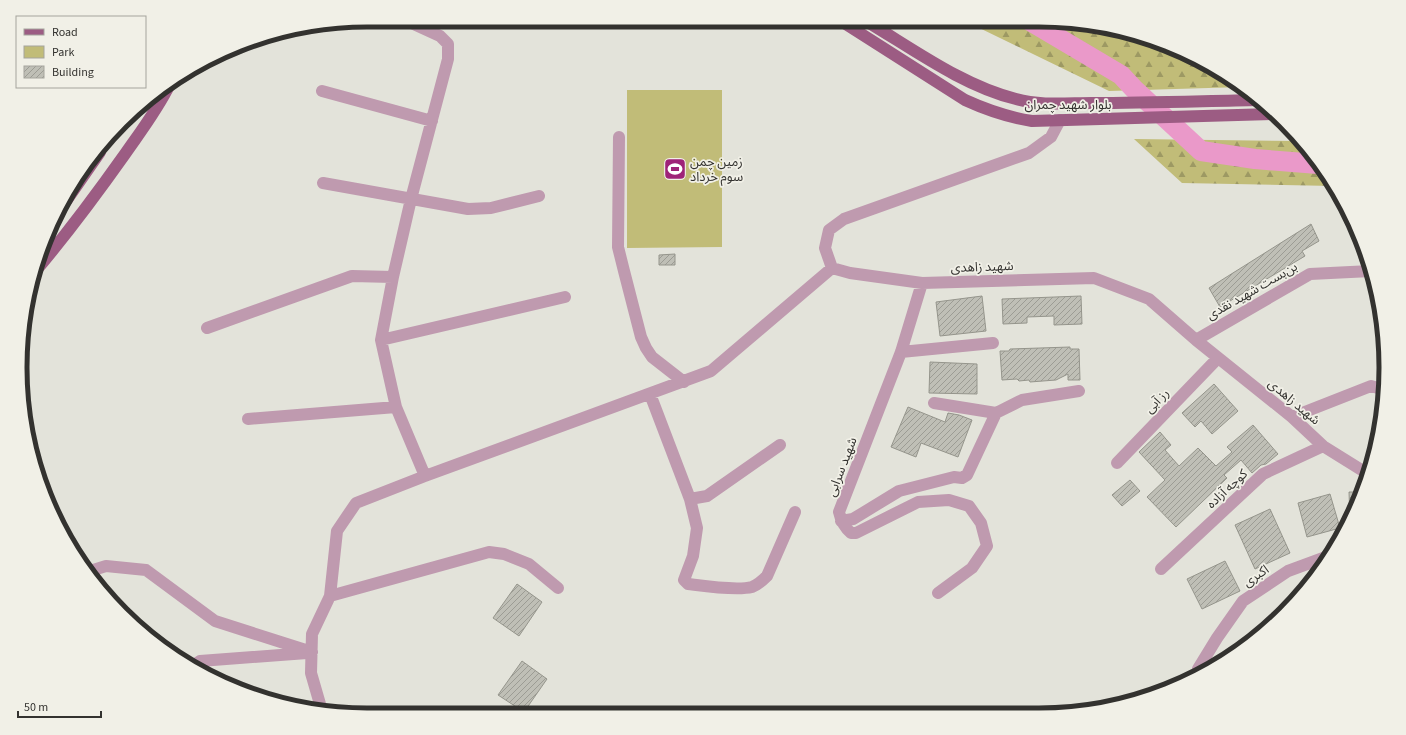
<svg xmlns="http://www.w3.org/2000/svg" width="1406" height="735" viewBox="0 0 1406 735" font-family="'Source Sans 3','Noto Sans Arabic',sans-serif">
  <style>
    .green { fill: #c1bc78 }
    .forest { fill: url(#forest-firs) }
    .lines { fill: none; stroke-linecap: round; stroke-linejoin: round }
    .river { stroke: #ea99c9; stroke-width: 20 }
    .building { fill: url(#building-hatch); stroke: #95958c }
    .minor { stroke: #bf9aaf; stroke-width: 12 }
    .major { stroke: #9c5c83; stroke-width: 12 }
    .labels { text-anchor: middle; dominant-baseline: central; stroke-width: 3.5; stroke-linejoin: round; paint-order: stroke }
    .street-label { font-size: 13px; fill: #33322f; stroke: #f1f0e7 }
    .poi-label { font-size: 13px; fill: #33322f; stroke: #f1f0e7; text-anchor: start }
    .rim { fill: none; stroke: #33322f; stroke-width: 5 }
  </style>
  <defs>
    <pattern id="forest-firs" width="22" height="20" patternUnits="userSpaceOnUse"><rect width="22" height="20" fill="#c1bc78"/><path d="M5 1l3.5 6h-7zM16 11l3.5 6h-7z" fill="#9d9963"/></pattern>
    <pattern id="building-hatch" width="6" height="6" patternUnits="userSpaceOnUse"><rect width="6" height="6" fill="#bfbfb6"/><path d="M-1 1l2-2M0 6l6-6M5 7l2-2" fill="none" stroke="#9c9c94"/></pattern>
  </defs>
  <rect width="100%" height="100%" fill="#e3e3da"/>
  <path class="green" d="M627 90H722V247L627 248Z"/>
  <path class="forest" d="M965 21H1061L1129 32 1192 56 1242 87 1109 91Z
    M1134 139 1301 141 1334 186 1182 183Z"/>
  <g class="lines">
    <path class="river" d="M1030 21 1121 75 1134 89 1201 151 1255 159 1318 164"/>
  </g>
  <path class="building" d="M1311 224 1319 241 1302 251 1305 256 1220 307 1209 288Z
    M675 254V265H659V255Z
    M982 296 986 331 940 336 936 302Z
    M1081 296 1082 324 1054 325V316L1027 317V323L1003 324 1002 299Z
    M1070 347V349H1079L1080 380H1068V374L1056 380 1030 382 1029 380 1019 381 1017 379 1002 380 1000 351H1009L1010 349Z
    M930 362 977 364V394L929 393Z
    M1214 384 1238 411 1212 434 1201 421 1195 427 1182 413Z
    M908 407 945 422 948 413 959 415 972 420 958 457 921 443 916 457 891 447Z
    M1253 425 1278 454 1266 464 1261 465 1252 473 1241 460 1224 475 1227 478 1176 527 1147 497 1165 480 1139 452 1160 432 1171 445 1165 450 1179 466 1198 448 1216 466 1232 452 1227 447Z
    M1130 480 1140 491 1122 506 1112 495Z
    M1349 492H1361L1350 521Z
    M1330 494 1340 528 1307 537 1298 503Z
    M1270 509 1290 553 1255 569 1235 525Z
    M1225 561 1240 591 1202 609 1187 579Z
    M517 584 542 602 519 636 493 618Z
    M522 661 547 679 524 712 498 695Z"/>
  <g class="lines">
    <path class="minor" d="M405 20 440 36 448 44V59L411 199 393 277 381 340 396 407 425 476
      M322 91 432 121
      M1060 120 1051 137 1029 153 844 219 829 230 825 248 832 268 850 273 922 283 1094 278 1149 299 1196 340 1292 417 1323 446 1368 474
      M619 137 618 247 624 271 641 337 646 348 652 357 684 382
      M323 183 468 209 491 208 539 196
      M922 283 901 352 839 512C841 521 844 527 851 533H856L918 502 949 500 969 506 981 523 987 546 972 568 938 593
      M207 328 352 276 393 277
      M381 340 565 297
      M1196 340 1310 274 1371 271
      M901 352 993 343
      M650 394 690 499 697 528 693 556 684 580 688 584C704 586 736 591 752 587 758 585 763 580 767 576L795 512
      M934 403 996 413
      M1292 417 1371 386 1385 390
      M248 419 396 407
      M1117 463 1218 358
      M690 499 707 496 780 445
      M841 521 853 519 899 491 954 477 962 478 967 475 996 413 1022 400 1079 391
      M1161 569 1263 474 1323 446
      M90 571 106 566 146 570 215 621 312 652
      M330 596 489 552 504 554 529 564 558 588
      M200 661 206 674
      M192 666 200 661 307 653
      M1198 674V669L1217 638 1243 601 1288 571 1326 557
      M322 711 311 673 312 634 330 596 337 531 356 503 425 476 711 371 832 268"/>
    <path class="major" d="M841 21 965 100C989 111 1007 117 1032 121L1274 114
      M866 21C913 49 963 86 1016 99 1041 106 1067 103 1092 103 1148 103 1203 101 1259 100
      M66 201 100 152
      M34 273C66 235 96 195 125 154 141 131 158 109 170 84"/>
  </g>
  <defs>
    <g id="stadium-square" transform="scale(1.15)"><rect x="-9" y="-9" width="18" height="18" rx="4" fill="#9e2278" stroke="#f1f0e7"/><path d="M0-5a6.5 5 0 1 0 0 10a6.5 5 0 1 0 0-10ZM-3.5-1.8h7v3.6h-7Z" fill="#fff"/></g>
  </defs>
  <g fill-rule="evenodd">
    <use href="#stadium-square" x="675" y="169"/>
  </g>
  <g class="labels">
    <g class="street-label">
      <text x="1068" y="105">بلوار شهید چمران</text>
      <text transform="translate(982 267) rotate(-2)">شهید زاهدی</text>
      <text transform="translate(1252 291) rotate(-30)">بن‌بست شهید نقدی</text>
      <text transform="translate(1157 401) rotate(-46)">رز آبی</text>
      <text transform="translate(1294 402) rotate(40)">شهید زاهدی</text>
      <text transform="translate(842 467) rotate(-69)">شهید سرابی</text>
      <text transform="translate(1227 489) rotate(-43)">کوچه آزاده</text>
      <text transform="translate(1256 576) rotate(-34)">اکبری</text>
    </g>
    <g class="poi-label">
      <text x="690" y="162">زمین چمن<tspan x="690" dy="15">سوم خرداد</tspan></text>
    </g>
  </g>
  <path d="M0 0H1406V735H0ZM367 27H1039A340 340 0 0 1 1379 367V368A340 340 0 0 1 1039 708H367A340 340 0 0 1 27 368V367A340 340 0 0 1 367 27Z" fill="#f1f0e7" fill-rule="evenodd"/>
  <path class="rim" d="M367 27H1039A340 340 0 0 1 1379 367V368A340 340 0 0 1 1039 708H367A340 340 0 0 1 27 368V367A340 340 0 0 1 367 27Z"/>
  <rect x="16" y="16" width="130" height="72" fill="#f1f0e7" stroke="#a5a49d"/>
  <rect x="24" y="29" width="20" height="6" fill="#9c5c83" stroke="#a5a49d"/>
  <text x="52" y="36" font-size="12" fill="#33322f">Road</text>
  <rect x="24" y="46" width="20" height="12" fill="#c1bc78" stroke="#a5a49d"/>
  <text x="52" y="56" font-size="12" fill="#33322f">Park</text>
  <rect x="24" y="66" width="20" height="12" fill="url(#building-hatch)" stroke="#a5a49d"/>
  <text x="52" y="76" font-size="12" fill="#33322f">Building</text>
  <path d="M18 711v6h83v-6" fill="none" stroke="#33322f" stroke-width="2"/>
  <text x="24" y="711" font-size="12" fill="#33322f" stroke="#f1f0e7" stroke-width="3" paint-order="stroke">50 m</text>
</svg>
